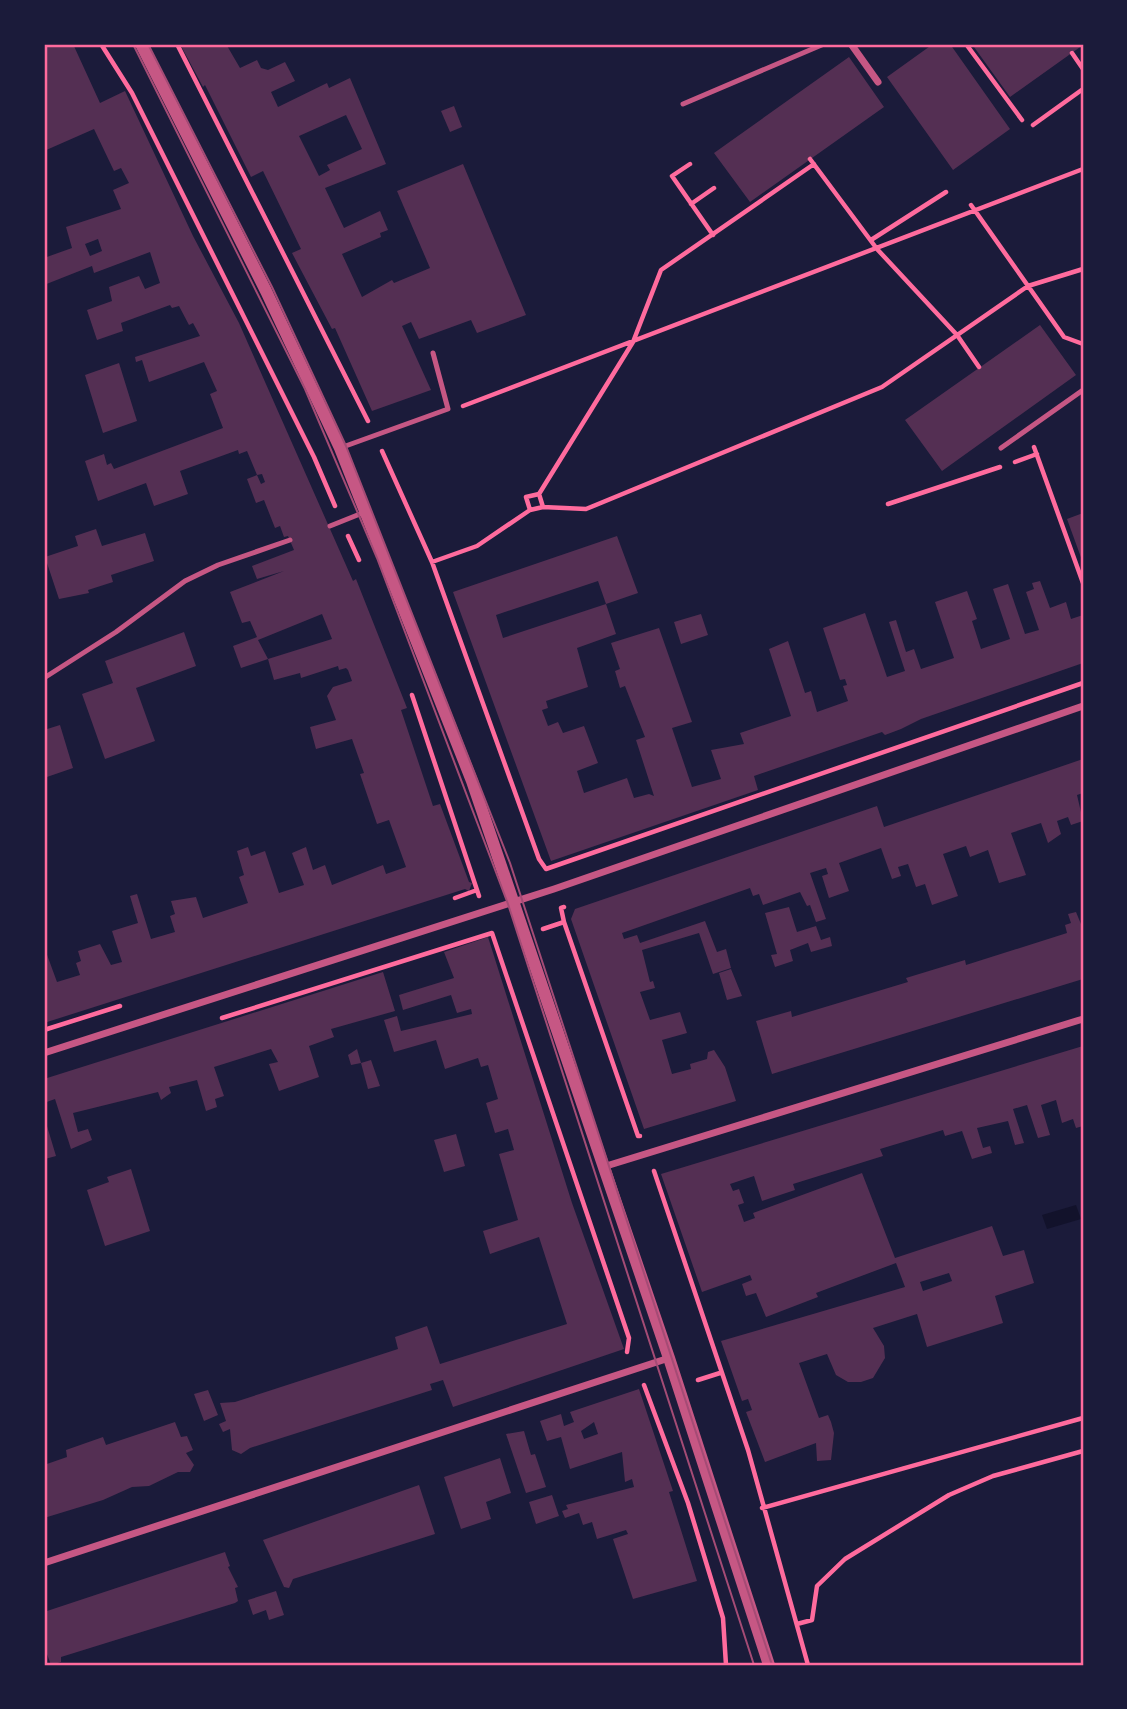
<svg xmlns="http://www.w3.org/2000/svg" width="1127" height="1709" viewBox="0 0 1127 1709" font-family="'Roboto Condensed',sans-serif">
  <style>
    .water { fill: #12122b }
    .building { fill: #542f53; fill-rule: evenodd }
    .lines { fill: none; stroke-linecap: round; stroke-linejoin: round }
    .path { stroke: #ff6b9d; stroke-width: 4.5 }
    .service { stroke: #c65784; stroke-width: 5 }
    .minor { stroke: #c65784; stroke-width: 7 }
    .tertiary { stroke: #c65784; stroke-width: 12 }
    .tram { stroke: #a44b75; stroke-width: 2 }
    .neatline { fill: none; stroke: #ff6b9d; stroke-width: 2.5 }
  </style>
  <rect width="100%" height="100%" fill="#1b1b3a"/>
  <path class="water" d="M1076 1205 1081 1219 1047 1229 1042 1215Z"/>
  <path class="building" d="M44 44H73L100 103 125 91 193 236 239 323 353 581 356 579 407 708 401 710 433 806 440 804 469 882 472 883 469 891 465 889 44 1023V953L46 952 57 982 80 975 76 963 81 961 78 951 100 944 111 965 122 962 112 931 138 923 130 896 137 894 151 939 175 932 170 916 175 914 171 901 196 897 203 918 248 903 239 877 244 875 237 851 248 847 251 856 265 851 279 893 304 885 292 853 306 847 313 870 325 865 332 885 383 865 386 874 406 867 389 820 377 824 360 774 364 773 352 739 316 749 310 727 336 720 327 696 333 687 352 681 348 670 346 668 339 670 338 666 301 678 300 673 274 680 268 659 332 639 322 614 258 640 268 659 241 668 233 646 257 637 250 621 242 623 230 592 284 571 257 579 252 566 294 550 288 536 284 537 280 526 275 528 264 500 256 503 247 479 257 475 261 484 265 482 262 474 257 475 247 451 239 454 238 450 180 471 188 494 154 506 146 483 98 501 85 461 104 454 107 465 111 463 114 469 223 428 210 394 217 391 204 362 149 382 142 360 136 362 135 357 200 336 193 323 189 325 179 306 172 308 170 305 121 323 123 331 97 340 87 310 112 301 109 287 139 276 145 289 160 283 150 252 94 273 92 266 44 285V258L72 248 66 227 121 209 113 190 129 183 121 168 114 171 94 129 44 151ZM98 239 102 251 90 256 85 244Z
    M180 44H226L240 68 257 60 261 68 268 70 285 62 295 81 271 92 278 107 327 83 329 88 350 78 386 164 325 188 344 228 380 211 388 230 380 233 381 237 342 254 362 297 392 280 394 283 430 268 397 191 463 164 526 315 477 333 471 320 419 339 411 322 402 326 431 390 372 411 335 328 332 329 292 253 301 249 263 171 251 177 205 85 203 87ZM346 115 362 149 327 165 330 170 319 176 299 136Z
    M933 44H950L1010 129 953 170 887 77Z
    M978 44H1083V45L1010 97 974 47Z
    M849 57 884 107 750 202 714 153Z
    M454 106 462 127 450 132 441 111Z
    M1040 325 1076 375 942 471 905 420Z
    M119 363 137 421 103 433 85 375Z
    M1083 513V563L1067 519Z
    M96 529 102 546 145 533 154 561 111 575 113 582 88 590 89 593 59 599 45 557 78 546 75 536Z
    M617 536 638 593 606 604 598 581 496 615 503 638 606 604 616 634 577 648 588 687 546 701 548 708 542 710 548 726 558 722 563 733 584 726 598 763 577 771 584 793 627 778 634 798 649 794 654 796 636 740 645 737 625 686 620 688 615 671 620 669 611 643 659 628 692 722 672 728 692 787 721 779 711 750 744 744 740 733 791 716 769 649 788 641 805 693 811 691 817 712 848 701 843 686 847 685 845 679 840 680 823 628 865 613 887 677 905 671 889 622 896 620 906 652 914 649 921 669 954 658 935 602 967 591 977 619 972 621 981 649 1010 639 993 589 1008 584 1025 634 1039 630 1026 592 1034 589 1032 583 1040 581 1050 608 1066 602 1071 619 1083 615V663L921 719 901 729 885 735 882 732 754 776 758 790 551 861 453 592Z
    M701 614 708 635 681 644 674 622Z
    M184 632 196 666 136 688 155 741 105 759 82 694 113 683 105 661Z
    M60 725 73 768 44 778V730Z
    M1083 759V793L1077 795 1083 821 1071 825 1068 817 1057 821 1061 834 1048 843 1041 823 1011 833 1026 875 999 883 988 850 970 857 966 846 943 854 958 896 932 905 925 884 916 887 908 864 898 867 901 876 892 879 881 848 839 863 849 891 829 898 822 876 828 874 826 868 810 873 826 919 816 922 810 905 807 906 800 892 763 905 759 894 753 896 750 888 622 933 624 939 637 935 640 943 705 921 717 952 726 949 731 968 713 974 699 933 642 950 650 982 653 981 655 988 640 992 650 1020 680 1012 687 1033 662 1040 672 1074 691 1069 690 1064 707 1059 708 1052 714 1050 725 1067 736 1101 644 1129 571 919 575 909 877 806 884 827Z
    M789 907 797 932 816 926 821 940 830 937 832 946 811 952 808 943 790 950 793 961 775 967 771 955 777 954 765 913Z
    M1076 912 1083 929V979L772 1074 756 1021 791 1011 792 1017 908 982 906 978 965 960 966 965 1067 933 1065 925 1071 923 1068 914Z
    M488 937 572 1203 624 1349 453 1407 443 1380 430 1384 432 1390 250 1448 241 1454 232 1450 230 1429 223 1432 219 1424 226 1421 220 1403 235 1402 398 1349 395 1337 427 1326 440 1364 567 1324 539 1237 490 1254 483 1231 518 1220 499 1154 514 1150 508 1129 495 1133 486 1103 498 1099 488 1065 481 1067 478 1058 445 1069 436 1040 394 1052 384 1020 397 1016 401 1031 472 1014 471 1009 457 1013 451 995 403 1010 399 995 454 978 444 952Z
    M731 969 742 996 727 1000 719 973Z
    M383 972 395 1011 331 1029 334 1037 309 1046 319 1077 279 1091 269 1064 278 1062 271 1049 214 1067 224 1096 215 1099 217 1107 206 1111 197 1080 169 1087 171 1093 161 1100 158 1092 73 1113 78 1132 88 1129 92 1140 71 1149 55 1099 44 1103V1079Z
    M1083 1046V1126L1076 1128 1073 1119 1062 1123 1056 1100 1041 1105 1050 1135 1038 1138 1027 1105 1013 1109 1024 1143 1015 1145 1008 1121 977 1128 983 1148 990 1146 992 1153 972 1159 962 1131 945 1136 943 1130 880 1149 883 1156 793 1184 795 1190 762 1201 754 1176 730 1184 733 1191 739 1189 744 1203 738 1205 744 1222 755 1218 753 1213 862 1173 895 1258 992 1226 1003 1256 1024 1250 1034 1283 995 1296 1003 1323 927 1347 917 1314 873 1328 884 1346 885 1358 873 1378 861 1382H848L836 1375 827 1354 799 1363 819 1418 828 1415 831 1422 834 1433 831 1460 817 1461 816 1443 765 1462 746 1412 752 1410 748 1399 742 1401 721 1341 905 1287 896 1263 816 1293 818 1297 766 1317 756 1293 746 1296 742 1284 752 1280 750 1275 702 1292 661 1174ZM949 1273 952 1281 923 1291 920 1282Z
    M357 1049 361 1063 351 1065 348 1055Z
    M371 1060 380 1086 368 1089 361 1063Z
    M44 1116 56 1156 45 1159 44 1153Z
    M456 1134 465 1166 444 1172 434 1140Z
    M131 1169 150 1231 105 1246 87 1190 109 1182 107 1177Z
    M639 1389 673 1491 669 1492 697 1581 633 1599 613 1539 628 1534 626 1530 597 1539 592 1522 583 1525 579 1513 565 1518 562 1511 568 1509 566 1505 634 1487 632 1479 625 1482 622 1452 570 1469 561 1437 547 1441 540 1421 561 1414 564 1426 574 1422 570 1412ZM594 1422 598 1434 584 1439 581 1431Z
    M208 1390 218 1415 204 1421 194 1394Z
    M175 1422 181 1437 187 1436 193 1450 186 1453 194 1465 190 1472H178L149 1486 132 1487 103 1500 44 1518V1465L67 1457 66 1450 103 1437 106 1445Z
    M524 1431 531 1455 535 1454 546 1487 526 1493 506 1434Z
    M500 1458 511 1493 486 1502 491 1519 461 1529 444 1477Z
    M419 1485 435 1534 293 1579 289 1588 284 1587 263 1540Z
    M552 1495 559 1516 536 1524 529 1502Z
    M225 1552 230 1566 228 1567 238 1587 235 1588 238 1601 235 1603 61 1657V1662L51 1665 44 1646V1612Z
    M276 1591 284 1615 269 1620 266 1610 253 1615 248 1600Z"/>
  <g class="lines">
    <path class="path" d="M101 44 132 93 314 457 335 506
      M177 44 368 421
      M966 44 1022 120
      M1072 53 1083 69
      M1033 125 1083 89
      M810 159 877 249 957 335 979 367
      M690 164 672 176 713 235
      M691 204 714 188
      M971 205 1064 337 1083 344
      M871 240 946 192
      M463 406 1083 169
      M1034 447 1083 583
      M382 451 432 562 539 859 546 869 1083 683
      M1015 462 1037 454
      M539 494 543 507 530 510 526 497 539 494 633 342 661 270 814 164
      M888 504 1000 467
      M543 507 586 509 882 387 1028 286 1083 269
      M348 536 359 560
      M432 562 477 546 530 510
      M412 695 479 896
      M455 898 477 890
      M564 907 561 908 564 922 638 1136H640
      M543 929 564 922
      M222 1018 492 933 629 1338 627 1352
      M44 1030 120 1006
      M654 1171 748 1450 808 1665
      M698 1380 720 1373
      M644 1385 688 1503 723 1618 726 1665
      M762 1508 1083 1418
      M797 1624 812 1620 817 1586 845 1559 949 1495 993 1476 1083 1451"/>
    <path class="service" d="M683 104 824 44
      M340 448 448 409 433 353
      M1001 448 1083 390
      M330 526 365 512
      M44 678 116 632 185 581 218 565 290 540"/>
    <path class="minor" d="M851 44 878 82
      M44 1053 554 889 1083 706
      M603 1167 1083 1019
      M44 1563 669 1358"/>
    <path class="tertiary" d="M141 44 266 291 340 448 472 781 669 1358 769 1665"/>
    <path class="tram" d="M133 44 305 389 377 558 508 904 754 1665
      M148 44 272 287 346 446 510 863 772 1665"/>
  </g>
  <rect width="1127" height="1709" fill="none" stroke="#1b1b3a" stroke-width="91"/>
  <rect x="46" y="46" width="1036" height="1618" class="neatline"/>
</svg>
